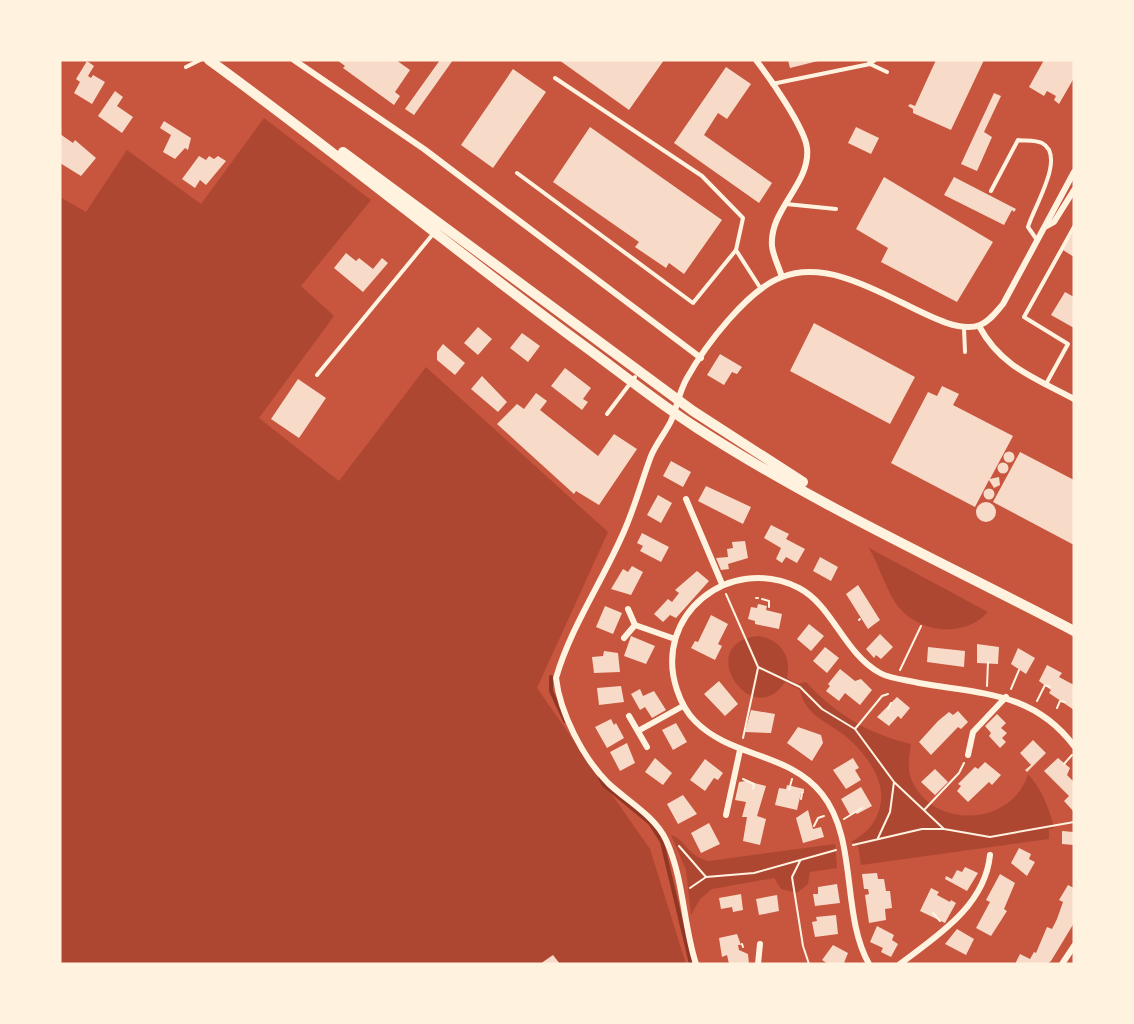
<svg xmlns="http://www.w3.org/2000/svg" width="1134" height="1024" viewBox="0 0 1134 1024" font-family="'IBM Plex Serif',serif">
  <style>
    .green { fill: #ae4732 }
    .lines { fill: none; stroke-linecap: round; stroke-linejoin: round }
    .stream { stroke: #8f3625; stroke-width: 4 }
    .building { fill: #f7dbc8 }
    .path { stroke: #fff3e0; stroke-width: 2 }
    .service { stroke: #fff3e0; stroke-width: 4 }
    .minor { stroke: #fff3e0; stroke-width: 6 }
    .secondary { stroke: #fff3e0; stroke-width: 10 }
  </style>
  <rect width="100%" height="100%" fill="#c8553d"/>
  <path class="green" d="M264 118 371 200 301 286 334 316 259 418 339 481 426 367 608 532 537 688 650 849 686 964H60V197L86 212 127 150 201 204Z
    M869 548 988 612C963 640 912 633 893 599 884 583 878 564 869 548Z
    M758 636C780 639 792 656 787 678L797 684 806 682C836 714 868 734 911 744 909 756 907 770 912 781 935 831 1013 825 1028 774 1042 790 1049 807 1054 828L1049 829V839L861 865 858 846 851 842C865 834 876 824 880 807 887 780 864 751 844 735 826 721 805 715 800 690L785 682C752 733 692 643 758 636Z
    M671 835C686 840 687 856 709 861L835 844 837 868 810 872 808 884 797 893 781 889 774 878 712 889 700 899 691 915 686 870Z"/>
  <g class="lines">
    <path class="stream" d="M551 677V691L565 721
      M600 778 604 785 650 823 662 842 691 964"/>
  </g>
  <path class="building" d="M337 60H396L410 70 395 92 400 96 394 105 343 68 345 66Z
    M440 60H453L414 115 405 109Z
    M559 60H664L629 110Z
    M788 60H817L818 61 790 68Z
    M936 60H984L951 130 913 113V109L908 106 910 104 915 106Z
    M1044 60H1074V78L1059 104 1054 100 1056 96 1047 91 1044 96 1029 87Z
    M87 61 94 66 88 76 91 78 93 75 105 82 92 104 74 93 80 82 76 79Z
    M726 67 751 84 727 119 718 113 704 135 772 183 759 203 674 143Z
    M513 69 546 92 493 168 461 145Z
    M115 91 123 97 117 106 133 117 122 133 98 116Z
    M994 93 1001 96 984 132 992 137 977 171 961 164Z
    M164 121 191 138 188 150 185 148 175 159 163 152 171 135 160 128Z
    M590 127 722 220 684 274 669 263 666 268 635 247 639 242 553 182Z
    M856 127 879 138 871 154 848 143Z
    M60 134 73 143 75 140 96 158 81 176 60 163Z
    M199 156 206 160 209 156 214 159 218 156 226 161 206 185 200 180 195 188 182 179Z
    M884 177 993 242 957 302 881 262 888 248 856 229Z
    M954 177 1016 209 1014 212 1012 210 1004 225 944 195Z
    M1074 231V257L1063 250Z
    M346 253 356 261 359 258 373 269 382 258 388 263 363 292 334 268Z
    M1065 292 1074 297V328L1051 315Z
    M814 323 915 377 890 424 790 371Z
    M478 327 492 339 478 355 464 343Z
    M522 333 540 346 528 362 510 348Z
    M443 344 465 363 455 375 437 360V352Z
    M720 354 742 367 737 374 732 372 724 385 707 375Z
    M565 368 591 388 583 399 588 402 582 410 551 386Z
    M482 376 507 402 498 412 471 389Z
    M298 379 326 398 299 438 271 419Z
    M942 386 959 394 953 405 1013 436 990 479 999 477 1000 485 994 488 989 480 975 507 891 463 928 392 937 396Z
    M536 393 547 401 540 410 598 456 614 434 637 449 599 505 576 491 574 494 497 424 517 404 524 409Z
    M1003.5 457a5.5 5.5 0 1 1 11 0a5.5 5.5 0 1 1-11 0Z
    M1020 452 1074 480V545L993 502Z
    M671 461 691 472 683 487 663 476Z
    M997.5 468a5.5 5.5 0 1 1 11 0a5.5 5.5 0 1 1-11 0Z
    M706 486 751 507 743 524 698 501Z
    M983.5 494a5.5 5.5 0 1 1 11 0a5.5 5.5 0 1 1-11 0Z
    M658 495 672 503 661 523 647 515Z
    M976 512a10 10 0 1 1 20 0a10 10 0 1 1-20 0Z
    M771 525 789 534 786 539 805 549 797 563 786 557 782 563 776 559 781 548 764 538Z
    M642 533 669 547 661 562 640 551 643 546 637 543Z
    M745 541 748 558 728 564 729 569 721 570 716 558 728 557 727 549 733 548 732 542Z
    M820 557 838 567 831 581 813 571Z
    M632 566 643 572 631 595 611 589 623 569 628 572Z
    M697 571 709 581 676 618 670 615 663 622 654 614 668 599 672 602 679 593 675 590Z
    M858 585 880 620 868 629 846 594Z
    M758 604 767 606 766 610 782 614 779 629 755 624V621L748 619 751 607 757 608Z
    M605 606 622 613 613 634 596 627Z
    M711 615 728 624 718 644 722 646 715 660 691 648 695 641 698 642Z
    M809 624 824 636 811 651 797 639Z
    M880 634 893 647 881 659 876 655 874 658 866 649Z
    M631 636 655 646 646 664 624 656Z
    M977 644 999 647 998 664 977 663Z
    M825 647 839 658 827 673 813 661Z
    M928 647 965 651 964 667 927 662Z
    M1018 648 1035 658 1026 674 1011 664Z
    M604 651 618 653 620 672 594 673 592 657 603 656Z
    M1047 665 1062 673 1059 677 1074 685V710L1049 693 1051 690 1039 681Z
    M840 669 855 681 861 679 872 690 860 705 845 693 839 701 826 691 830 686 828 684Z
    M719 681 738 704 725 716 704 694Z
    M621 686 624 702 599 705 597 688Z
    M640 689 643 696 654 691 666 710 652 718 645 707 640 710 631 694Z
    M897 697 910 708 901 719 898 716 889 726 877 717Z
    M751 710 775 714 771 733 745 732Z
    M958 711 968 722 961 729 958 727 931 755 919 742 938 721 949 712 953 715Z
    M997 714 1006 723 1001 728 1007 733 1002 738 1006 742 1000 748 989 736 991 733 985 726Z
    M611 719 614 725 616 723 624 738 607 748 595 727Z
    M676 723 687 742 673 750 662 730Z
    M798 727 821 735 823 743 812 761 787 743Z
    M1033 740 1046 753 1027 772 1025 770 1031 765 1020 753Z
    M627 743 635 763 620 771 610 752Z
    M655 758 672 773 663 785 645 772Z
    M853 758 859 768 855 770 861 780 846 789 833 770Z
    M1058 758 1070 768 1067 775 1074 782V812L1064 801 1069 796 1044 771Z
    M705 759 723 773 718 780 714 778 705 791 690 780Z
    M985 762 1001 775 992 785 989 782 968 802 957 791 961 786 958 784 975 767 978 769Z
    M935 769 948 782 935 795 921 782Z
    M746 781 766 786 757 816 766 819 760 845 743 841 747 817H742L746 802 735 800 739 782Z
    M787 785 804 789V793H801L797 810 775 805 779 788 786 789Z
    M861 787 872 806 857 814 855 812 850 815 841 799Z
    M683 795 697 814 678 824 667 804Z
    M808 810 813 829 821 827 824 837 803 843 796 818Z
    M709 823 720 844 701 853 691 833Z
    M1062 831 1074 832V845L1062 844Z
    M1019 848 1031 854 1029 859 1035 862 1027 876 1011 863Z
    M965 867 978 873 967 891 945 879 946 876 952 879 957 870 962 872Z
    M877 873 878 879H884L886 891H890L892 908 885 909 886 920 869 923 865 895 869 894 868 889H864L862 874Z
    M1000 874 1015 883 1004 909 1007 911 991 936 976 928 990 902 986 900Z
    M837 884 840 903 815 906 813 894H818V887Z
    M1068 885 1074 888V923L1051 961 1047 964H1015L1020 954 1030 959 1034 952 1036 953 1047 927 1052 929 1057 919 1063 902 1059 900Z
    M931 888 939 892 937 895 950 902 951 900 956 903 945 923 920 911Z
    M741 894 743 910 733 912 732 907 721 909 719 898Z
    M777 895 779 911 759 915 756 899Z
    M836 915 838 934 815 937 812 922 817 921 816 917Z
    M877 926 894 935 892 940 898 944 891 957 881 952 883 948 870 942Z
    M957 929 974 939 966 955 945 944Z
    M737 934 741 945H738L739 950 748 954 749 964H729L727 955 722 957 719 938Z
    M833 945 848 953 844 963 846 964H828L822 960Z
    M553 955 560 964H540Z"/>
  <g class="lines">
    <path class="path" d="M726 594 758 667 800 687 822 709 855 729 894 782 890 812 878 838
      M756 598H758
      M762 599 769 601V607
      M859 620 860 619
      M900 670 921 626
      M987 686 988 662
      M1011 689 1019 670
      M1037 701 1045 685 1050 687
      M1057 708 1060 701 1065 702
      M888 709 891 703
      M855 729 882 696 888 694
      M743 738 758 668
      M1064 764 1072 755
      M743 779 754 784 753 789
      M894 782 944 829
      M789 790 792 779
      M801 799 802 793
      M925 809 959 773 964 763
      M844 819 862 808
      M814 826 818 818 824 816
      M853 845 922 829H944L990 837 1074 822
      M679 846 706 877
      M800 861 792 877 803 946 809 964
      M690 888 706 877 754 873 836 850
      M933 913 940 921
      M742 944 743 947"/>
    <path class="service" d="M869 60 870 64 875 60
      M186 67 200 60
      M772 84 870 64 887 72
      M517 173 693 303 736 250 743 218 702 176 555 78
      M991 191 1018 140C1024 141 1036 140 1042 143 1067 156 1033 208 1028 227L1037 240
      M786 204 836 209
      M736 250 761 289
      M964 328 965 352
      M317 375 433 234
      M1046 384 1068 344 1024 317 1074 227
      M607 414 635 377"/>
    <path class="minor" d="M294 60 424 149 701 358
      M756 60C769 77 805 128 807 148 811 184 769 209 772 246 773 256 779 267 782 277
      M1045 227 1054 222 1074 190
      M979 326C1001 367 1035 378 1074 399
      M686 499 722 584
      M628 609 635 625
      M624 638 635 625 675 639
      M629 716 647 747
      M638 731 683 706
      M968 755 973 732 1006 697
      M726 815 740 750
      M696 964C683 924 684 879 666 840 655 816 627 801 608 783 583 758 560 713 556 678 571 626 604 579 625 529 635 506 642 480 651 456 656 444 665 433 671 421 677 407 679 392 687 378 705 346 747 290 782 277 851 250 938 342 980 325 990 321 996 312 1003 304L1074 172
      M758 964 760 944
      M869 964C841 915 858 839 822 794 789 752 731 758 695 721 686 712 681 702 677 690 652 616 729 553 799 588 833 606 843 652 880 673 891 679 907 680 919 683 979 694 1033 691 1074 746
      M900 964C937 936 985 906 990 855
      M1062 964 1074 946"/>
    <path class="secondary" d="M209 60C339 154 462 257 591 351 626 377 661 405 697 428 816 505 948 565 1074 631
      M343 152 693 411 803 482"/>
  </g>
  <rect width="1134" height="1024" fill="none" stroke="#fff3e0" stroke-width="123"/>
</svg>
